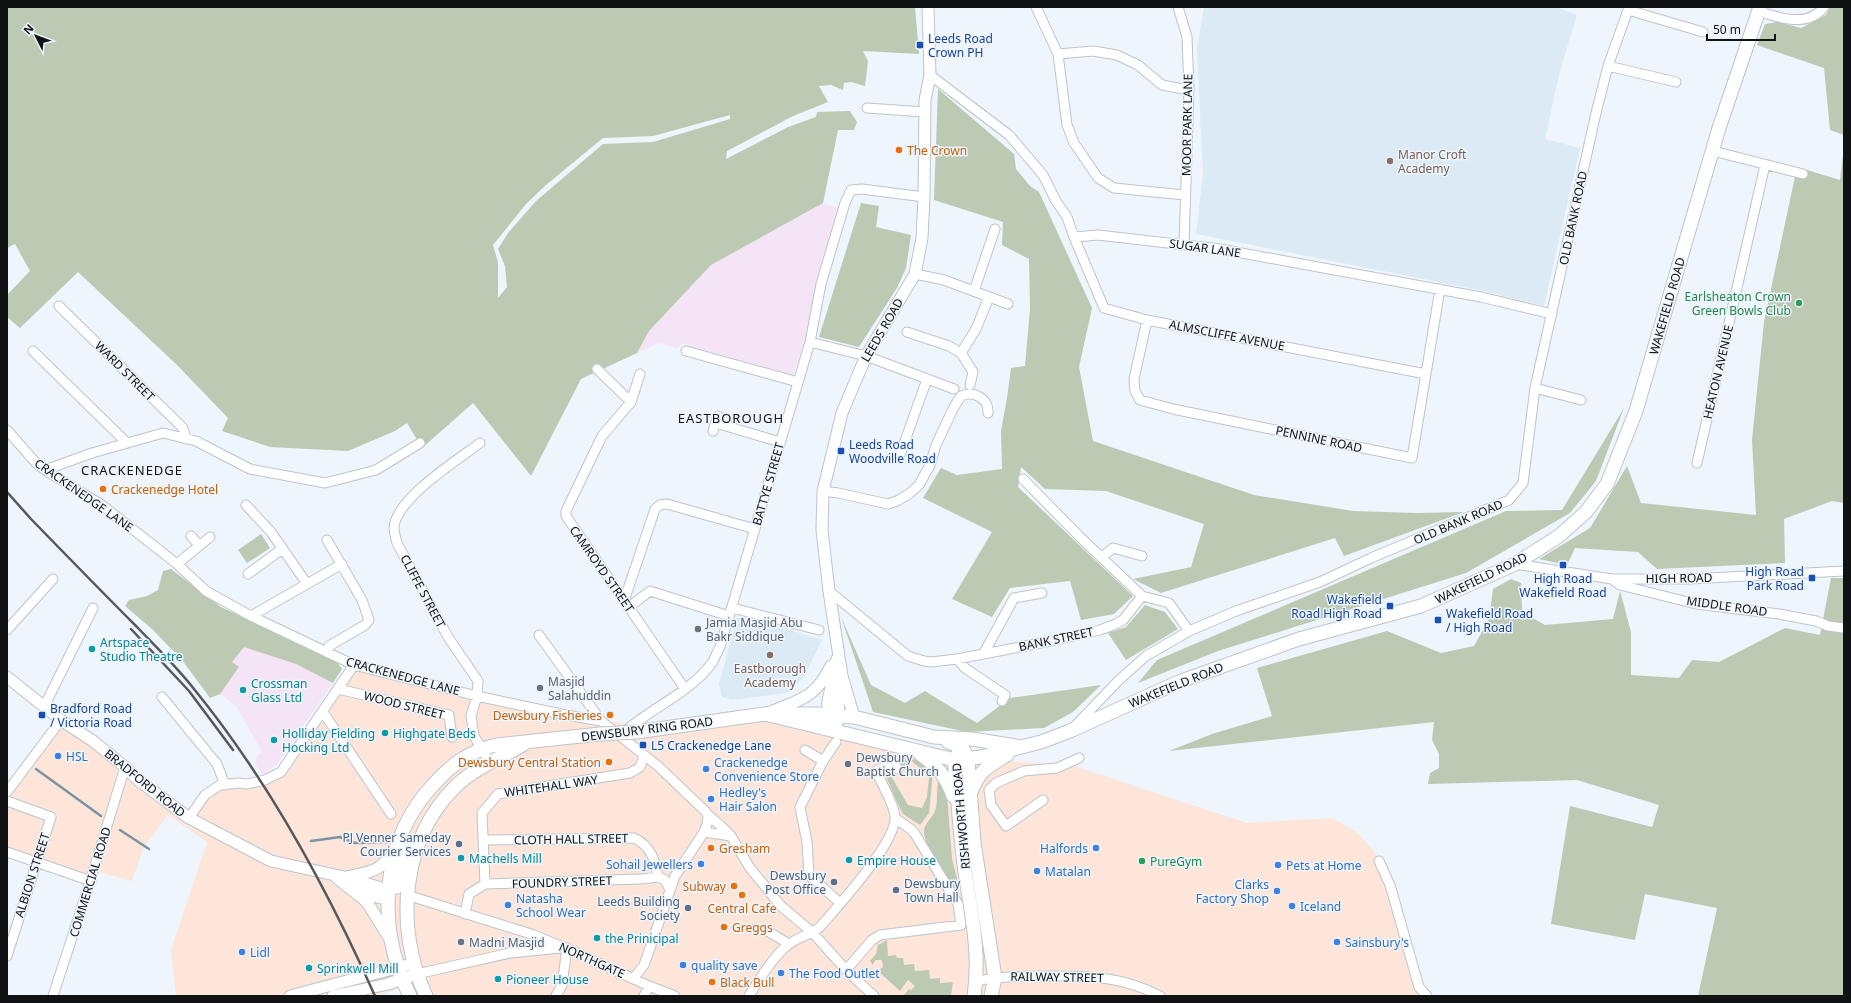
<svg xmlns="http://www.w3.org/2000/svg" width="1851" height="1003" viewBox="0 0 1851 1003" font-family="'Noto Sans',sans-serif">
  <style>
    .commercial { fill: #fde5da }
    .industrial { fill: #f5e4f6 }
    .built { fill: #dceaf6 }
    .green { fill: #bcc9b3; fill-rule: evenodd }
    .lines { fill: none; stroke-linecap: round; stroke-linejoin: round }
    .stream { stroke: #7e92a2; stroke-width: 2.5 }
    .minor-casing { stroke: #bdc4ca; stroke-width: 11 }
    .major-casing { stroke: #bdc4ca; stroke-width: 13 }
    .highway-casing { stroke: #bdc4ca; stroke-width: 15 }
    .minor { stroke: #fff; stroke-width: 9 }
    .major { stroke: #fff; stroke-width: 11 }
    .highway { stroke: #fff; stroke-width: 13 }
    .rail { stroke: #55585c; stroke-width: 2.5 }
    .highway-bridge-casing { stroke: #bdc4ca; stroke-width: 15; stroke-linecap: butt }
    .highway-bridge { stroke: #fff; stroke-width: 13 }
    .transit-dot { fill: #1a4fb4; stroke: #eef5fc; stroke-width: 1.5 }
    .food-dot { fill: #e8710a; stroke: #eef5fc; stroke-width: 1.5 }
    .education-dot { fill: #8d6e63; stroke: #eef5fc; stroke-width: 1.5 }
    .leisure-dot { fill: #2e9e5b; stroke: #eef5fc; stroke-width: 1.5 }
    .worship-dot { fill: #6b7280; stroke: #eef5fc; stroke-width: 1.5 }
    .culture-dot { fill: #0f9aa8; stroke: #eef5fc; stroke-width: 1.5 }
    .shop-dot { fill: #3f7fe0; stroke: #eef5fc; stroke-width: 1.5 }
    .service-dot { fill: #5c6f8a; stroke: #eef5fc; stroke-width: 1.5 }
    .labels { text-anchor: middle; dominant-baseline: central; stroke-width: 3; stroke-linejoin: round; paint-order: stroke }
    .transit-label { font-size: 12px; fill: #164399; stroke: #eef5fc; text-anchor: start }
    .street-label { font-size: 12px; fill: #101214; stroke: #eef5fc }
    .food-label { font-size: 12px; fill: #c56008; stroke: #eef5fc; text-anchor: start }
    .education-label { font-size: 12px; fill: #785e54; stroke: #eef5fc; text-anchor: start }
    .leisure-label { font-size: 12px; fill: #27864d; stroke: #eef5fc; text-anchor: end }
    .worship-label { font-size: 12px; fill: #5b616d; stroke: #eef5fc; text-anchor: start }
    .culture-label { font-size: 12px; fill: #0d838f; stroke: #eef5fc; text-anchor: start }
    .shop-label { font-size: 12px; fill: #366cbe; stroke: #eef5fc; text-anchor: start }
    .service-label { font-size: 12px; fill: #4e5e75; stroke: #eef5fc; text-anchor: end }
    .neighbourhood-label { font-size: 13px; letter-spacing: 1px; fill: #101214; stroke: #eef5fc }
  </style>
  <rect width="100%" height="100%" fill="#eef5fc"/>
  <path class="commercial" d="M354 665 601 721 633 724 636 732 765 714 969 759 1071 765 1247 823 1332 818 1358 833 1375 853 1390 885 1412 963 1427 996H429L423 982 374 996H176L171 949 207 842 168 815 143 849 132 881 99 872 91 881 7 851V792L61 720 189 818 220 785 281 772Z"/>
  <path class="industrial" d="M823 203 839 208 817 282 805 340 793 375 683 344 676 348 659 343 637 353 649 331 711 265Z
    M244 646 296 664 333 683 276 765 262 775 255 764 257 756 262 752 236 706 220 694 239 668 232 662Z"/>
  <path class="built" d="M1204 7H1557L1577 15 1560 71 1545 139 1580 148 1544 306 1484 291 1196 234 1203 174 1197 48Z
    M737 617 750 621 749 624 758 626 760 620 822 640 804 677 787 693 731 700 722 697 719 684Z"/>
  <path class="green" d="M7 7H915L919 54 863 51 868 61 865 86 851 82 844 83 843 90 831 85 819 86 828 102 793 116 727 151 726 159 788 127 816 117 817 112 850 111 857 122 854 130H838L823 203 711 265 649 331 637 353 581 379 531 476 473 403 422 448 407 423 395 431 348 451 270 447 222 431 228 418 177 365 78 272 20 328 7 317V295L30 271 15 244 7 248ZM730 115V119L653 142 603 144 536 201 508 233 498 249 505 266 507 287 498 298V262L493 245 526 204 546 185 603 138 653 136Z
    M1830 7H1844V135L1830 130 1824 68 1757 45 1765 24 1778 22 1801 28 1826 15Z
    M938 89 1014 154 1016 169 1030 186 1039 192 1092 308 1079 367 1093 441 1254 495 1353 511 1417 513 1464 512 1344 556 1335 538 1161 593 1133 579 1191 567 1204 524 1106 491 1045 489 1021 467 1018 487 1133 596 1114 614 1081 620 1070 581 1010 588 992 617 952 599 992 532 923 498 941 468 957 475 1002 469 1001 431 1007 398 1011 368 1025 366 1030 309 1029 259 1002 245 1003 222 934 200Z
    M1844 148V503L1832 501 1784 519 1785 563 1657 569 1638 552 1575 548 1567 565 1539 559 1590 528 1627 466 1641 503 1756 515 1752 440 1764 322 1797 167 1840 180Z
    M861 203 879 206 876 227 911 235 906 268 897 288 859 347 819 337Z
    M1624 408 1596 481 1570 513 1466 573 1218 651 1138 683 1157 660 1506 511 1562 510Z
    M261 534 270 548 247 563 238 550Z
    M171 569 221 607 337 662 342 669 333 683 296 664 244 647 232 662 239 667 220 694 210 698 182 660 152 629 125 606 129 600 147 596 158 590 163 571Z
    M1831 578H1844V996H1698L1717 908 1645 894 1635 940 1551 924 1570 806 1652 827 1659 805 1577 780 1428 784 1430 773 1439 768V754L1432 740 1434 722 1169 751 1212 734 1272 716 1257 668 1387 631 1441 653 1474 646 1489 619 1493 589 1511 579 1521 583 1522 612 1545 625 1613 619 1620 591 1631 632V675L1679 678 1692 660 1719 662 1785 628 1820 635Z
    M1145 605 1165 612 1178 629 1126 660 1108 633 1126 627Z
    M841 617 871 685 905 703 925 691 977 723 1010 698 1101 685 1073 712 1044 728 967 732 873 712Z
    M899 757 904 760C916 756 925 765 933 773L929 813 920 825 903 814 895 798 886 776 889 769 894 773 891 776 908 805 922 808 927 797 929 777 912 761 906 770 897 759Z
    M940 777 947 795 952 859 957 878 958 893C950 880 922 844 924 830 925 823 933 817 935 811 939 800 935 787 940 777Z
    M887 940 888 956 896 955 897 958H903L904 965 914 964 915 971 929 970 930 979 940 978V983L953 982 951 996H905L904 995 909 989 911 990 915 986 908 980 900 991 878 971 883 967 882 960H875L873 965 870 961 876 954 878 945Z"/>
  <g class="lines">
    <path class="stream" d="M36 769 101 816
      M120 830 149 849
      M311 841 340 837 355 843 388 842"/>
    <g class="minor-casing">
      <path id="minor" d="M1036 7 1058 54 1067 125 1074 143 1098 178 1114 188 1185 195
        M1178 7 1187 37 1189 90 1184 244
        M1628 10 1703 32
        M1758 11C1778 18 1809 28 1824 7
        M1058 54 1093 51 1117 55 1138 65 1162 85 1189 90
        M1608 66 1676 82
        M930 75 1009 135 1043 175 1056 201 1067 217 1074 237 1098 235 1220 249 1481 297 1552 314
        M867 108 925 112
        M1713 151 1803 174
        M1074 237 1104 308 1147 320 1426 374
        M915 274 944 280 1008 304
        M974 291 995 229
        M59 306 183 428 186 439
        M1147 320 1134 379 1135 391 1140 400 1173 409 1412 458 1440 289
        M907 332 949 346 961 353 973 372 970 385
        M810 342 866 356 954 389
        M33 351 127 443
        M686 351 798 382
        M961 353 976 329 989 297
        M597 369 631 402
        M640 374 631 402 602 436 566 511V516L685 689
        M1535 388 1581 400
        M716 423 780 442
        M7 430 36 463 45 470 102 505 177 564 206 591 251 616 354 665 477 696 561 714 601 721 658 766 705 811 708 815 721 826 731 836 750 868 781 906 813 933 846 970 874 996
        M713 431 718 416
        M480 443C459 459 395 499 394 528 394 533 396 538 397 543L448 637 478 681 477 696 471 716 474 736 490 763
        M900 455 927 379
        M1697 463 1765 165
        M45 470 92 453 163 433 196 441 250 469 325 483 376 470 420 443
        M1023 479 1080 537 1142 596 1169 603 1189 631
        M823 491 838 493 888 504 897 501 909 494 919 485 930 465 936 445 954 407 961 396C974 390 989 399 988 413
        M246 505 271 532 307 584
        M191 536 199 545
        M327 540 362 600 369 620 365 625 329 646 328 653
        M1102 557 1113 548 1142 556
        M177 564 210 537
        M1515 564 1612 579H1690L1844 571
        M248 574 282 549
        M1613 580 1620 585 1696 604 1779 614 1816 621 1828 626 1844 628
        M829 591 908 656 924 661 931 662 957 659 1051 641 1100 630 1116 624 1123 620 1142 596
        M624 601 655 509 660 505 667 504 755 529
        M629 607 650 591 729 616
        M732 608 819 630
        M251 616 342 564
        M7 630 53 579
        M539 635 601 721
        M984 653 1014 598 1042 593
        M957 659 965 668 1005 695 1002 701
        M338 689 449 715 452 737
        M162 697 217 764 225 785
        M44 707 93 608
        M323 712 391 814
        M1075 726 1118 681 1146 656 1189 631 1236 611 1320 582 1371 558 1509 500 1523 483 1535 388 1596 113 1608 66 1629 7
        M622 734C650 708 689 694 712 663 715 658 717 652 720 647L810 342 821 284 845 203 851 190 862 189 924 197
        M836 742 823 761 800 807 807 842 809 875 840 903
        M805 750 823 761
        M7 792 61 720
        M1043 800 1006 826 991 805 989 790 996 783 1024 771 1057 768 1079 758
        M7 801 51 817 7 956
        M189 818 205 795 220 785 239 783 247 784 265 780 281 772 354 665
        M704 832 731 836
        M484 840 634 838C651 846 655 860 658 877
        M7 852 91 881
        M1379 861 1390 885 1419 987 1427 996
        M485 884 482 813 498 794 630 773 640 767 644 757
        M407 895 534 935 570 950 649 986 675 996
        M465 914 469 894 485 884 641 879 658 877 665 880 670 890
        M764 929 789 944
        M846 970 872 940 880 935 961 925 958 904 915 834 912 830 895 818
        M417 974 510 953 561 948
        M634 978 644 965 675 876 704 832 707 824 708 815
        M976 981C1002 976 1026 976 1052 976 1092 976 1124 977 1160 996
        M53 996 89 885 125 767
        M556 996 562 985 567 948
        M644 996 649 986
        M749 996C758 981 775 954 789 944 799 937 810 935 820 927 837 907 898 841 895 816 893 801 882 785 876 771L891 763 898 769"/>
    </g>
    <g class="major-casing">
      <path id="major" d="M837 659 828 701 827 721 832 730 837 723 841 682
        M7 677 61 720 93 741 125 767 138 780 189 818 271 861 344 877 388 890
        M768 713C800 699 814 700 831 666
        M854 717 842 676 829 591 822 530 823 491 842 413 866 356 915 274 922 238 924 197 925 100 930 75 928 7
        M346 877C369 872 381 872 394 851
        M337 878 367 902 390 939
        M357 889 377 897 388 899
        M290 996 415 963
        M333 996 388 984 417 974"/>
    </g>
    <g class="highway-casing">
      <path id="highway" d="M765 714 955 760 981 757 1041 742 1070 731 1181 681 1299 639 1421 606 1515 564 1559 536 1586 512 1607 484 1636 411 1719 128 1760 7
        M636 732 765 714H817L854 717 934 737 972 739 1016 746
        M948 742 962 747 968 759 974 843 995 978 991 996
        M959 752 955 760V770C958 802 960 833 964 865 970 908 981 952 974 996
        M920 754C937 766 946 776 953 796
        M971 792C980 769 988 767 1008 754
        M397 887 405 859 413 843
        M410 996C376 928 380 842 433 785 451 765 469 751 496 745L600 734
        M426 996C394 928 401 838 457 785 476 767 503 757 524 744"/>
    </g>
    <use href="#minor" class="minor"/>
    <use href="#major" class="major"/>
    <use href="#highway" class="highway"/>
    <path class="rail" d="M7 492 31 519C66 555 101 591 137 627 156 647 177 667 194 689 269 781 327 888 375 996
      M131 629 189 691 233 750"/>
    <g class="highway-bridge-casing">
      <path id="highway-bridge" d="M600 734 636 732"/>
    </g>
    <use href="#highway-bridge" class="highway-bridge"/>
  </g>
  <g class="transit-dot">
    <rect x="916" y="41" width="8" height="8" rx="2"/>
    <rect x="837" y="447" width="8" height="8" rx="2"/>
    <rect x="1559" y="561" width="8" height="8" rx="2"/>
    <rect x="1808" y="574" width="8" height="8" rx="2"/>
    <rect x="1386" y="602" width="8" height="8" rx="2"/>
    <rect x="1434" y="616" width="8" height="8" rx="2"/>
    <rect x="38" y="711" width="8" height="8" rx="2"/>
    <rect x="639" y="741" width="8" height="8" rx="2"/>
  </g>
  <g class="food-dot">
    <circle cx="899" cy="150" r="4"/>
    <circle cx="103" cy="489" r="4"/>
    <circle cx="610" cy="715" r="4"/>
    <circle cx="609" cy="762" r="4"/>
    <circle cx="711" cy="848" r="4"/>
    <circle cx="734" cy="886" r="4"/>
    <circle cx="742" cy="895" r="4"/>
    <circle cx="724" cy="927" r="4"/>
    <circle cx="712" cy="982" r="4"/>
  </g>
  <g class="education-dot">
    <circle cx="1390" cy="161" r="4"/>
    <circle cx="770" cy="655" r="4"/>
  </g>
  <g class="leisure-dot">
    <circle cx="1799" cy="303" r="4"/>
    <circle cx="1142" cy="861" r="4"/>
  </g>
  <g class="worship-dot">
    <circle cx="698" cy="629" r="4"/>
    <circle cx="540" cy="688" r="4"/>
    <circle cx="848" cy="764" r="4"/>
    <circle cx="461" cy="942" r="4"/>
  </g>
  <g class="culture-dot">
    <circle cx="92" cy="649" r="4"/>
    <circle cx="243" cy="690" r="4"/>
    <circle cx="385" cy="733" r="4"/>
    <circle cx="274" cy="740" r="4"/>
    <circle cx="461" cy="858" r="4"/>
    <circle cx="849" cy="860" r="4"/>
    <circle cx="597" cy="938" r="4"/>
    <circle cx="309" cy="968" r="4"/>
    <circle cx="498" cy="979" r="4"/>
  </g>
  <g class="shop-dot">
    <circle cx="58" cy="756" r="4"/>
    <circle cx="706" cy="769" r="4"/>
    <circle cx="711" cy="799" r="4"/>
    <circle cx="1096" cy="848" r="4"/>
    <circle cx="701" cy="864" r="4"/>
    <circle cx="1278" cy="865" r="4"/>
    <circle cx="1037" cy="871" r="4"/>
    <circle cx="1277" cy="891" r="4"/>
    <circle cx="508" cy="905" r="4"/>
    <circle cx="1292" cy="906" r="4"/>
    <circle cx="1337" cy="942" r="4"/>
    <circle cx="242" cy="952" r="4"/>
    <circle cx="683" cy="965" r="4"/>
    <circle cx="781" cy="973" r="4"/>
  </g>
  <g class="service-dot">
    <circle cx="459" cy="844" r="4"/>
    <circle cx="834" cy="882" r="4"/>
    <circle cx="896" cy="890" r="4"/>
    <circle cx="688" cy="908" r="4"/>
  </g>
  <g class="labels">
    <g class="transit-label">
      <text x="928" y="38">Leeds Road<tspan x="928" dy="14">Crown PH</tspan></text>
      <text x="849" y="444">Leeds Road<tspan x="849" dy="14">Woodville Road</tspan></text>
      <text x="1804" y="571" text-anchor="end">High Road<tspan x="1804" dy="14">Park Road</tspan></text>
      <text x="1563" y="578" text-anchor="middle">High Road<tspan x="1563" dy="14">Wakefield Road</tspan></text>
      <text x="1382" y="599" text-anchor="end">Wakefield<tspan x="1382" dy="14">Road High Road</tspan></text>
      <text x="1446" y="613">Wakefield Road<tspan x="1446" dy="14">/ High Road</tspan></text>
      <text x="50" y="708">Bradford Road<tspan x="50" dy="14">/ Victoria Road</tspan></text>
      <text x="651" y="745">L5 Crackenedge Lane</text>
    </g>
    <g class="street-label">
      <text transform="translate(1187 125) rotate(-89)">MOOR PARK LANE</text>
      <text transform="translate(1573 218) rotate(-78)">OLD BANK ROAD</text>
      <text transform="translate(1205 248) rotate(8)">SUGAR LANE</text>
      <text transform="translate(1667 306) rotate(-74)">WAKEFIELD ROAD</text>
      <text transform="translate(882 330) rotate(-60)">LEEDS ROAD</text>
      <text transform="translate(1227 335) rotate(11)">ALMSCLIFFE AVENUE</text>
      <text transform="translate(125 371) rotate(45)">WARD STREET</text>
      <text transform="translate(1718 372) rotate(-77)">HEATON AVENUE</text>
      <text transform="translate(1319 439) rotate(12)">PENNINE ROAD</text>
      <text transform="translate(768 484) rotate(-74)">BATTYE STREET</text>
      <text transform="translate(84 495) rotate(35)">CRACKENEDGE LANE</text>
      <text transform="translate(1458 522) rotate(-23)">OLD BANK ROAD</text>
      <text transform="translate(602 569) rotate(55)">CAMROYD STREET</text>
      <text transform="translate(1481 578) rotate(-26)">WAKEFIELD ROAD</text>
      <text transform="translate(1679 578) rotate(-1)">HIGH ROAD</text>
      <text transform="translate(423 591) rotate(62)">CLIFFE STREET</text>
      <text transform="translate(1727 606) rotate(8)">MIDDLE ROAD</text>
      <text transform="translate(1056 639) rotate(-12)">BANK STREET</text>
      <text transform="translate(403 676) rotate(15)">CRACKENEDGE LANE</text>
      <text transform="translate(1176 685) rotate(-22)">WAKEFIELD ROAD</text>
      <text transform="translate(404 705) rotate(14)">WOOD STREET</text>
      <text transform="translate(647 729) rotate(-7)">DEWSBURY RING ROAD</text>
      <text transform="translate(145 783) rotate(39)">BRADFORD ROAD</text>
      <text transform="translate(551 786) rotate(-8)">WHITEHALL WAY</text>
      <text transform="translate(961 816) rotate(-95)">RISHWORTH ROAD</text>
      <text transform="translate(571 839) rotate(-1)">CLOTH HALL STREET</text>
      <text transform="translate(32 875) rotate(-72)">ALBION STREET</text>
      <text transform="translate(90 882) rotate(-73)">COMMERCIAL ROAD</text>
      <text transform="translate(562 882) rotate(-2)">FOUNDRY STREET</text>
      <text transform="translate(592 960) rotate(24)">NORTHGATE</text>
      <text transform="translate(1057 977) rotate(1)">RAILWAY STREET</text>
    </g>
    <g class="food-label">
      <text x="907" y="150">The Crown</text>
      <text x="111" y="489">Crackenedge Hotel</text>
      <text x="602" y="715" text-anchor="end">Dewsbury Fisheries</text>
      <text x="601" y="762" text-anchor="end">Dewsbury Central Station</text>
      <text x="719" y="848">Gresham</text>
      <text x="726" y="886" text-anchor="end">Subway</text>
      <text x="742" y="908" text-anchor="middle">Central Cafe</text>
      <text x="732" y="927">Greggs</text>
      <text x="720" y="982">Black Bull</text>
    </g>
    <g class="education-label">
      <text x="1398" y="154">Manor Croft<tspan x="1398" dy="14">Academy</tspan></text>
      <text x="770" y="668" text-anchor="middle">Eastborough<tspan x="770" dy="14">Academy</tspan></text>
    </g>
    <g class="leisure-label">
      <text x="1791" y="296">Earlsheaton Crown<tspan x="1791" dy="14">Green Bowls Club</tspan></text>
      <text x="1150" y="861" text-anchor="start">PureGym</text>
    </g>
    <g class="worship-label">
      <text x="706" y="622">Jamia Masjid Abu<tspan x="706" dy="14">Bakr Siddique</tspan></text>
      <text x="548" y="681">Masjid<tspan x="548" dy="14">Salahuddin</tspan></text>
      <text x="856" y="757">Dewsbury<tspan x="856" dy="14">Baptist Church</tspan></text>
      <text x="469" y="942">Madni Masjid</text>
    </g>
    <g class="culture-label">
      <text x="100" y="642">Artspace<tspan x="100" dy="14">Studio Theatre</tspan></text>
      <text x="251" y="683">Crossman<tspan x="251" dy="14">Glass Ltd</tspan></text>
      <text x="282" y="733">Holliday Fielding<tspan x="282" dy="14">Hocking Ltd</tspan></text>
      <text x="393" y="733">Highgate Beds</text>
      <text x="469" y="858">Machells Mill</text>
      <text x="857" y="860">Empire House</text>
      <text x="605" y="938">the Prinicipal</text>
      <text x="317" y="968">Sprinkwell Mill</text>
      <text x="506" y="979">Pioneer House</text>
    </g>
    <g class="shop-label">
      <text x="66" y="756">HSL</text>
      <text x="714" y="762">Crackenedge<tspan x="714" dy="14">Convenience Store</tspan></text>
      <text x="719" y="792">Hedley's<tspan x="719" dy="14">Hair Salon</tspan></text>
      <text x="1088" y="848" text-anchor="end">Halfords</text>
      <text x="693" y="864" text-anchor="end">Sohail Jewellers</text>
      <text x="1286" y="865">Pets at Home</text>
      <text x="1045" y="871">Matalan</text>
      <text x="1269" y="884" text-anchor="end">Clarks<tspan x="1269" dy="14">Factory Shop</tspan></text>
      <text x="516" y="898">Natasha<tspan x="516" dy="14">School Wear</tspan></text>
      <text x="1300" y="906">Iceland</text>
      <text x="1345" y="942">Sainsbury's</text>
      <text x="250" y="952">Lidl</text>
      <text x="691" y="965">quality save</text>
      <text x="789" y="973">The Food Outlet</text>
    </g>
    <g class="service-label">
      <text x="451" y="837">PJ Venner Sameday<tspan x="451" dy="14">Courier Services</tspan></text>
      <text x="826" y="875">Dewsbury<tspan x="826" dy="14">Post Office</tspan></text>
      <text x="904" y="883" text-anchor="start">Dewsbury<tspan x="904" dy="14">Town Hall</tspan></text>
      <text x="680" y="901">Leeds Building<tspan x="680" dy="14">Society</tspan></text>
    </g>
    <g class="neighbourhood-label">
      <text x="731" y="418">EASTBOROUGH</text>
      <text x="132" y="470">CRACKENEDGE</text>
    </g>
  </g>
  <rect width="1851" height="1003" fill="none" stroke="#101214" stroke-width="16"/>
  <g transform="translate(36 36) rotate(312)" stroke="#eef5fc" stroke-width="3" paint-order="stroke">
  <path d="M0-3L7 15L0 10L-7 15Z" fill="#101214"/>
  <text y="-6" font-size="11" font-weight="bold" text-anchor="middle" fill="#101214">N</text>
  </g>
  <path d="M1707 34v6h68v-6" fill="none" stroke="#101214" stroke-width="2"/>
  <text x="1713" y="34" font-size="12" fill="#101214" stroke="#eef5fc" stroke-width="3" paint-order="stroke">50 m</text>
</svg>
